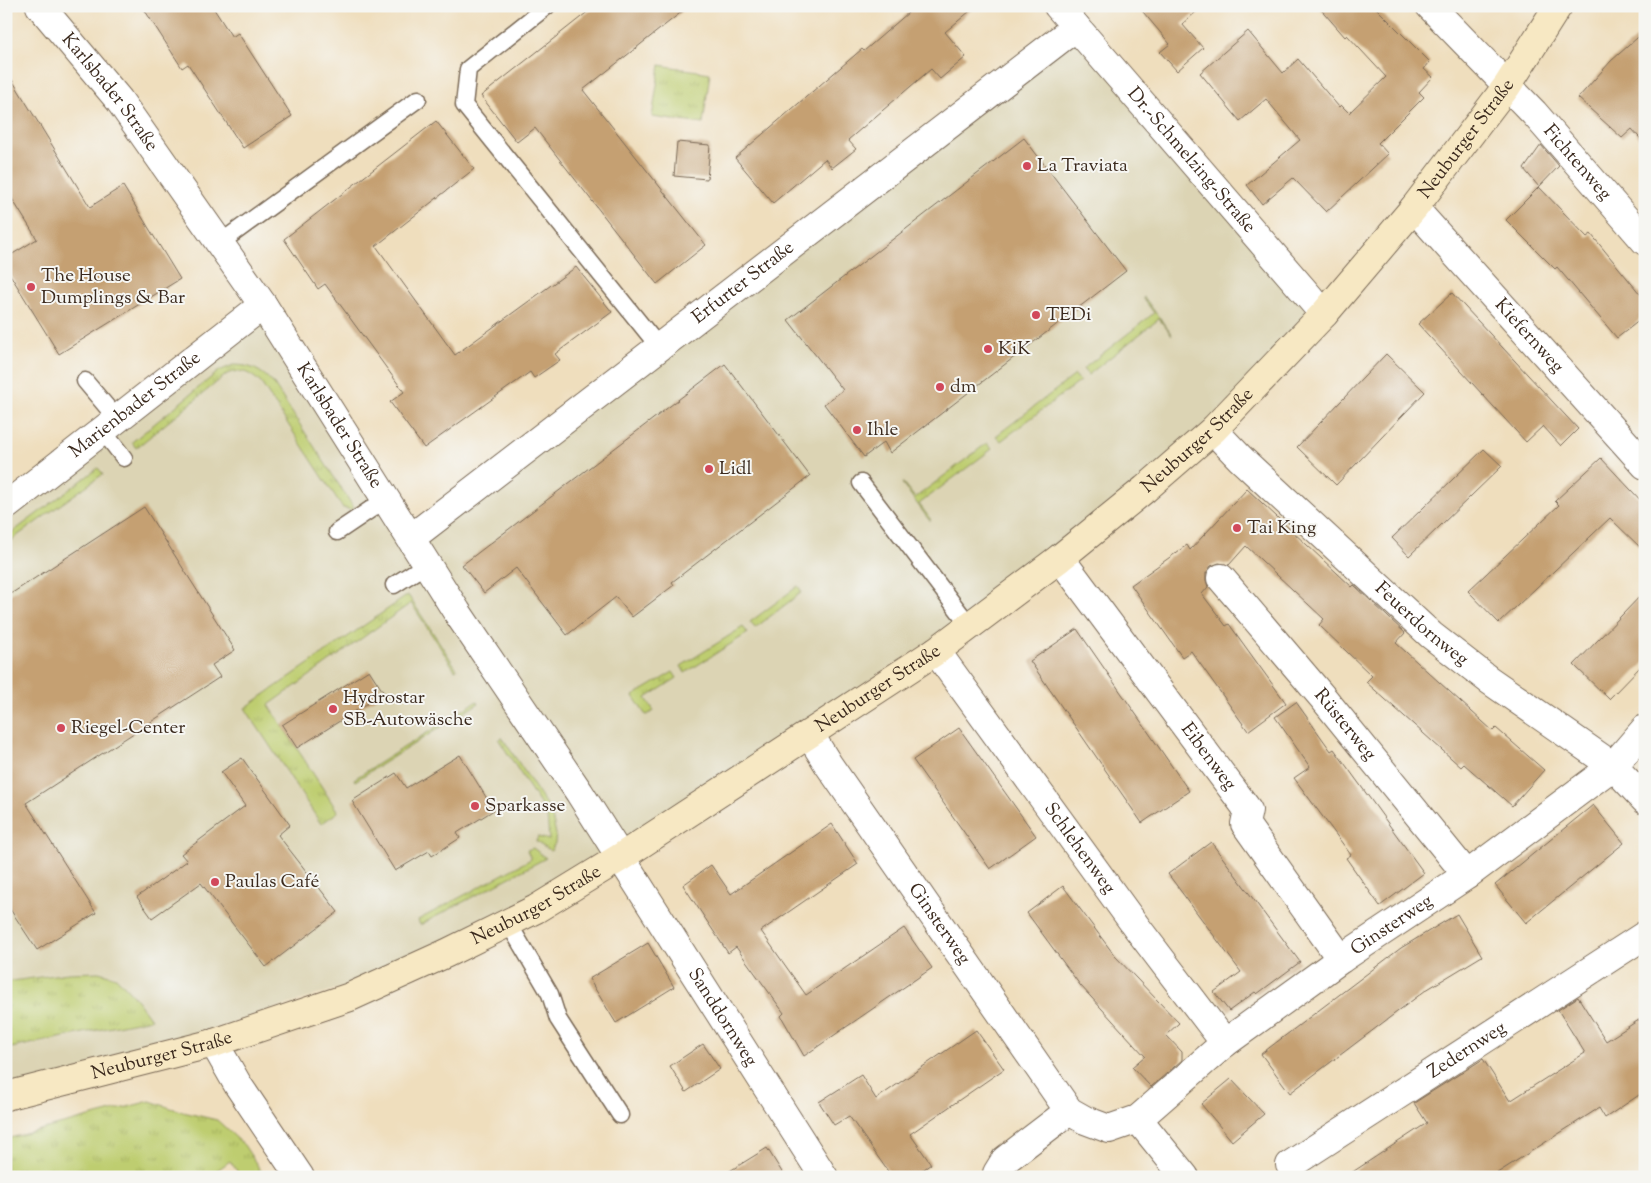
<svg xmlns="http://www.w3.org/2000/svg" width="1651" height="1183" viewBox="0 0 1651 1183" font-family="'Sorts Mill Goudy',serif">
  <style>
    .built { fill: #dcd4b4 }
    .grass { fill: url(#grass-tufts); stroke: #7c7c46 }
    .building { fill: #c5a072 }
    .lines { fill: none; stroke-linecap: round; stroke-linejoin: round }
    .lane-casing { stroke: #7a6956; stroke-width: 19 }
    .street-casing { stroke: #7a6956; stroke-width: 30 }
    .secondary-casing { stroke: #7a6956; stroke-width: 30 }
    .lane { stroke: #fff; stroke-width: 16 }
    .street { stroke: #fff; stroke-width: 28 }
    .secondary { stroke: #f7e8c3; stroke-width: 28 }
    .poi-dot { fill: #d1495b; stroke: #f6f6f2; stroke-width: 2 }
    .labels { text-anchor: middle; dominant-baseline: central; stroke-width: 4; stroke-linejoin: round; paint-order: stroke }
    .street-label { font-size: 19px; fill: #3b2a1e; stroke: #f6f6f2 }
    .poi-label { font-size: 19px; fill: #3b2a1e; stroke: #f6f6f2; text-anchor: start }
  </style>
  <defs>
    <pattern id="grass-tufts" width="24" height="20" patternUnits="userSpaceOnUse" patternTransform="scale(1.25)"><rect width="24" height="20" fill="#becd6f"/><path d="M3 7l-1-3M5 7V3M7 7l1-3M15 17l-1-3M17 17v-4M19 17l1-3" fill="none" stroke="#a4b060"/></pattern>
  </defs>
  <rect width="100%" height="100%" fill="#f6f6f2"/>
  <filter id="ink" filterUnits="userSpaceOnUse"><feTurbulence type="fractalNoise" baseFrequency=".02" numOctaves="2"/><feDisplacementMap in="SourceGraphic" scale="10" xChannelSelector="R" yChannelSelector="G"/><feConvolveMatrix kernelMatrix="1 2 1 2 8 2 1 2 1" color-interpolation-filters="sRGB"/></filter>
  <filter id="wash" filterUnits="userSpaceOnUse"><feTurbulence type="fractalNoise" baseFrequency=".0096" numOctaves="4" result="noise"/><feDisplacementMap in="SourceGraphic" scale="20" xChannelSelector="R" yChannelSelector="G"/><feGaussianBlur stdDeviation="1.12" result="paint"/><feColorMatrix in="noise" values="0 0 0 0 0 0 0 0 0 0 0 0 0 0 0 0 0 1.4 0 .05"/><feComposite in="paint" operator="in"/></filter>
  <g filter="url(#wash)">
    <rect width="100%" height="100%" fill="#efdebd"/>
    <path class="built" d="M1076 27 1324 314 1060 558 447 953 6 1096V506L263 305 410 537Z"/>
    <path class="grass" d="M660 65 710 73 703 124 652 117Z
      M1144 297 1172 335 1159 319 1088 375 1083 369 1154 313 1143 298Z
      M233 365C251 365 261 370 273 383L354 508 352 510 343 508 261 383C250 373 242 368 227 374L136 448 132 442 219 371Z
      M1075 375 1080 381 1001 441 996 436Z
      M987 443 992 449 919 504 931 520H929L902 483H903L915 498Z
      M98 468 103 474 6 544V537Z
      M798 586 802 592 755 628 750 622Z
      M408 595 457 669 455 670 411 603 269 705 338 812 321 824 245 708Z
      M743 627 748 633 685 673 681 666Z
      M673 672 677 678 646 698 654 711 647 715 645 714 633 696Z
      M477 701 479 703 355 781 354 779Z
      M502 737 551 812 556 834 555 843 551 851 536 841 538 837 549 840 547 815 499 740Z
      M533 848 546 858 420 925 418 920 531 859 527 850Z
      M99 972 116 977 133 995 151 1019 6 1049V982L68 973Z
      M150 1101 183 1112 217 1120 244 1145 265 1177H241L230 1161 208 1177H6V1139Z"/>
    <g id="blocks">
      <path class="building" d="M142 6H212L232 37 238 33 292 116 243 148 188 64 182 68Z
        M595 6H689L583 90 706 245 657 284 535 128 517 142 481 96Z
        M916 6H976L945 32 966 57 940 79 931 69 848 140 856 149 832 168 825 159 773 203 735 158 862 49 864 51Z
        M1138 6H1203L1182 24 1203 48 1177 71 1160 52 1170 44Z
        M1318 6H1374L1430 62 1424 69 1433 77 1419 92 1424 97 1378 143 1388 154 1326 212 1293 178 1262 204 1247 185 1300 140 1266 99 1240 121 1200 73 1248 31 1283 73 1298 59 1339 107 1341 105 1349 113 1386 77 1347 35 1345 37Z
        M1645 31V144L1632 129 1622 138 1578 98 1611 61Z
        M6 70 90 207 123 186 180 279 59 354 6 268V258L37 239 6 189Z
        M436 121 474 169 376 246 455 355 576 267 612 312 555 354 560 360 534 378 530 372 424 448 390 402 404 392 325 284 318 289 284 239Z
        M1024 138 1126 271 890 453 884 442 864 457 824 404 843 390 788 320Z
        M677 142 710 145 707 179 674 176Z
        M1541 145 1559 166 1539 187 1524 169Z
        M1539 187 1587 237 1591 234 1645 300V316L1617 338 1557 267 1555 269 1506 220Z
        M1452 293 1578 429 1561 446 1543 426 1526 442 1418 324Z
        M1386 354 1425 392 1336 485 1297 447Z
        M725 364 810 476 672 582 674 585 632 617 616 597 567 635 516 568 484 593 462 565Z
        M1484 449 1502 466 1409 556 1392 538Z
        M1601 458 1645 505V552L1610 518 1499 623 1468 591 1559 505 1555 501Z
        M1247 489 1352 587 1354 585 1405 633 1396 643 1493 731 1496 728 1544 770 1512 806 1464 764 1461 767 1366 682 1372 676 1319 625 1324 619 1246 546 1229 565 1219 563 1211 566 1206 573V580L1208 587 1202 594 1226 626 1229 624 1286 703 1248 731 1191 651 1182 657 1131 585 1187 545 1190 550Z
        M144 507 235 650 212 665 220 677 26 803 96 913 37 950 6 903V597Z
        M1645 591V662L1609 699 1574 665Z
        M1077 629 1189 791 1142 823 1030 661Z
        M369 670 384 693 297 748 282 725Z
        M1296 702 1331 751 1334 749 1424 873 1380 906 1346 858 1351 855 1294 778 1310 767 1275 717Z
        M959 728 1036 836 990 869 913 760Z
        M460 755 494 810 457 833 460 838 432 856 429 851 395 871 352 801 396 773 406 788Z
        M242 758 290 825 278 835 338 912 266 967 201 883 152 918 137 897 187 861 181 854 245 806 221 772Z
        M1593 805 1624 843 1526 923 1495 885Z
        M832 824 858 864 761 931 806 995 904 928 932 968 804 1056 781 1016 784 1013 736 947 728 953 683 885 711 865 731 894Z
        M1211 842 1300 962 1257 994 1255 992 1229 1011 1214 992 1241 972 1168 874Z
        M1063 886 1115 956 1179 1023 1166 1035 1182 1052V1060L1151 1087 1132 1067 1145 1056 1080 985 1027 913Z
        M1457 914 1482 956 1426 990 1290 1093 1261 1054 1401 948Z
        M648 943 674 987 616 1023 589 979Z
        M1578 997 1606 1041 1645 1016V1091L1605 1118 1599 1108 1491 1177H1345L1427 1123 1414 1103 1483 1059 1510 1101 1585 1053 1558 1010Z
        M976 1030 1004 1069 910 1134 931 1164 913 1177H892L849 1116 834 1125 819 1102 861 1075 876 1099Z
        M703 1044 720 1069 686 1092 670 1066Z
        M1231 1079 1264 1114 1232 1141 1201 1104Z
        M767 1148 785 1177H720Z"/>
    </g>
  </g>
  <g filter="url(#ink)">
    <use href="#blocks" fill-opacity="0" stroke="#7a6956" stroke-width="1"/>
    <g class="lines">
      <g class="lane-casing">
        <path id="lane" d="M547 6 468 69 464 105 659 347
          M220 243 418 99
          M85 381 117 419
          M103 431 124 458
          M861 483 970 626
          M337 532 386 499
          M394 585 427 564
          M509 924 550 994 558 1019 620 1115"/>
      </g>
      <g class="street-casing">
        <g id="street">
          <path id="s1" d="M40 6 119 100 263 305 457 612 579 792 824 1177"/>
          <path id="s2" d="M1058 6 1324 314"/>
          <path id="s3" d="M1430 6 1534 113 1645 241"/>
          <path id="s4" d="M1414 208 1645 465"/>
          <path id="s5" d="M1213 430 1241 459 1431 635 1489 680 1613 766 1645 800"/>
          <path id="s6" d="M6 506 263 305"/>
          <path id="s7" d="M411 538 1076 27"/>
          <path id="s8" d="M1060 558 1248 810 1245 824 1341 959"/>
          <path id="s9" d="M1221 578 1324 699 1467 875"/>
          <path id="s10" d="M936 651 1138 929 1225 1043"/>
          <path id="s11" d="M810 735 828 764 1069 1111 1085 1120 1109 1129 1138 1119 1225 1043 1341 959 1467 875 1613 766 1645 729"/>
          <path d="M214 1043 238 1085 300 1177"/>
          <path d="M1138 1119 1185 1177"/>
          <path id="s12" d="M1290 1165 1645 935"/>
          <path d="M998 1177 997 1173 1005 1160 1069 1111"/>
        </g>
      </g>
      <g class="secondary-casing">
        <g id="secondary">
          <path id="s13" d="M6 1096 214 1043 350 997 447 953 536 909 621 857 936 651 1060 558 1145 489 1213 430 1324 314 1414 208 1507 86 1558 6"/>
        </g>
      </g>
      <use href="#lane" class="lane"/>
      <use href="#street" class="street"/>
      <use href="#secondary" class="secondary"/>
    </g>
  </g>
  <g class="poi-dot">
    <circle cx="1027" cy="166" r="5"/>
    <circle cx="31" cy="287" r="5"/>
    <circle cx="1036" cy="315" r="5"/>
    <circle cx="988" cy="349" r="5"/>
    <circle cx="940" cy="387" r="5"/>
    <circle cx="857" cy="430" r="5"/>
    <circle cx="709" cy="469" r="5"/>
    <circle cx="1237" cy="528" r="5"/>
    <circle cx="333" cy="709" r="5"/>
    <circle cx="61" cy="728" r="5"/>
    <circle cx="475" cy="806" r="5"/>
    <circle cx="215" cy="882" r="5"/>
  </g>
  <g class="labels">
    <g class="street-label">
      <text stroke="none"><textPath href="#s1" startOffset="111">Karlsbader Straße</textPath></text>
      <text stroke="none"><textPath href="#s13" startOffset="1781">Neuburger Straße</textPath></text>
      <text stroke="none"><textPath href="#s2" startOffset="204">Dr.-Schmelzing-Straße</textPath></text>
      <text stroke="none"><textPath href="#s3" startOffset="215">Fichtenweg</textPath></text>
      <text stroke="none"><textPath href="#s7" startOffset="419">Erfurter Straße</textPath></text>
      <text stroke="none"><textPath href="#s4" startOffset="172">Kiefernweg</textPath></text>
      <text stroke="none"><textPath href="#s6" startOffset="164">Marienbader Straße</textPath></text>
      <text stroke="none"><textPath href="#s1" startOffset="516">Karlsbader Straße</textPath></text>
      <text stroke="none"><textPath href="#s13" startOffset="1376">Neuburger Straße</textPath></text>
      <text stroke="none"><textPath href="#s5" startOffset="285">Feuerdornweg</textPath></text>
      <text stroke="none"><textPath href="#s13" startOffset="971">Neuburger Straße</textPath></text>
      <text stroke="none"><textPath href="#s9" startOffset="192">Rüsterweg</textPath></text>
      <text stroke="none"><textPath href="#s8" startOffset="248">Eibenweg</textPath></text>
      <text stroke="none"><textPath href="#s10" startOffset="244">Schlehenweg</textPath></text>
      <text stroke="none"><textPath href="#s13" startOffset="566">Neuburger Straße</textPath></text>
      <text stroke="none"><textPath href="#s11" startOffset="229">Ginsterweg</textPath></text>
      <text stroke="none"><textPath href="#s11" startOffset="851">Ginsterweg</textPath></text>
      <text stroke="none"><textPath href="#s1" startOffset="1221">Sanddornweg</textPath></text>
      <text stroke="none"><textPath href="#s12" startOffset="211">Zedernweg</textPath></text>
      <text stroke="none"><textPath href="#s13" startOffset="161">Neuburger Straße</textPath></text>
    </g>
    <g class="poi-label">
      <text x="1037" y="166">La Traviata</text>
      <text x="41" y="276">The House<tspan x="41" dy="22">Dumplings &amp; Bar</tspan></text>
      <text x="1046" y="315">TEDi</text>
      <text x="998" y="349">KiK</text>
      <text x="950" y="387">dm</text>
      <text x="867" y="430">Ihle</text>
      <text x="719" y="469">Lidl</text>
      <text x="1247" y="528">Tai King</text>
      <text x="343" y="698">Hydrostar<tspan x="343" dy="22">SB-Autowäsche</tspan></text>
      <text x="71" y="728">Riegel-Center</text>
      <text x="485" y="806">Sparkasse</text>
      <text x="225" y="882">Paulas Café</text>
    </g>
  </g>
  <rect width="1651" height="1183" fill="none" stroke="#f6f6f2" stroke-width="25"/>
</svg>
